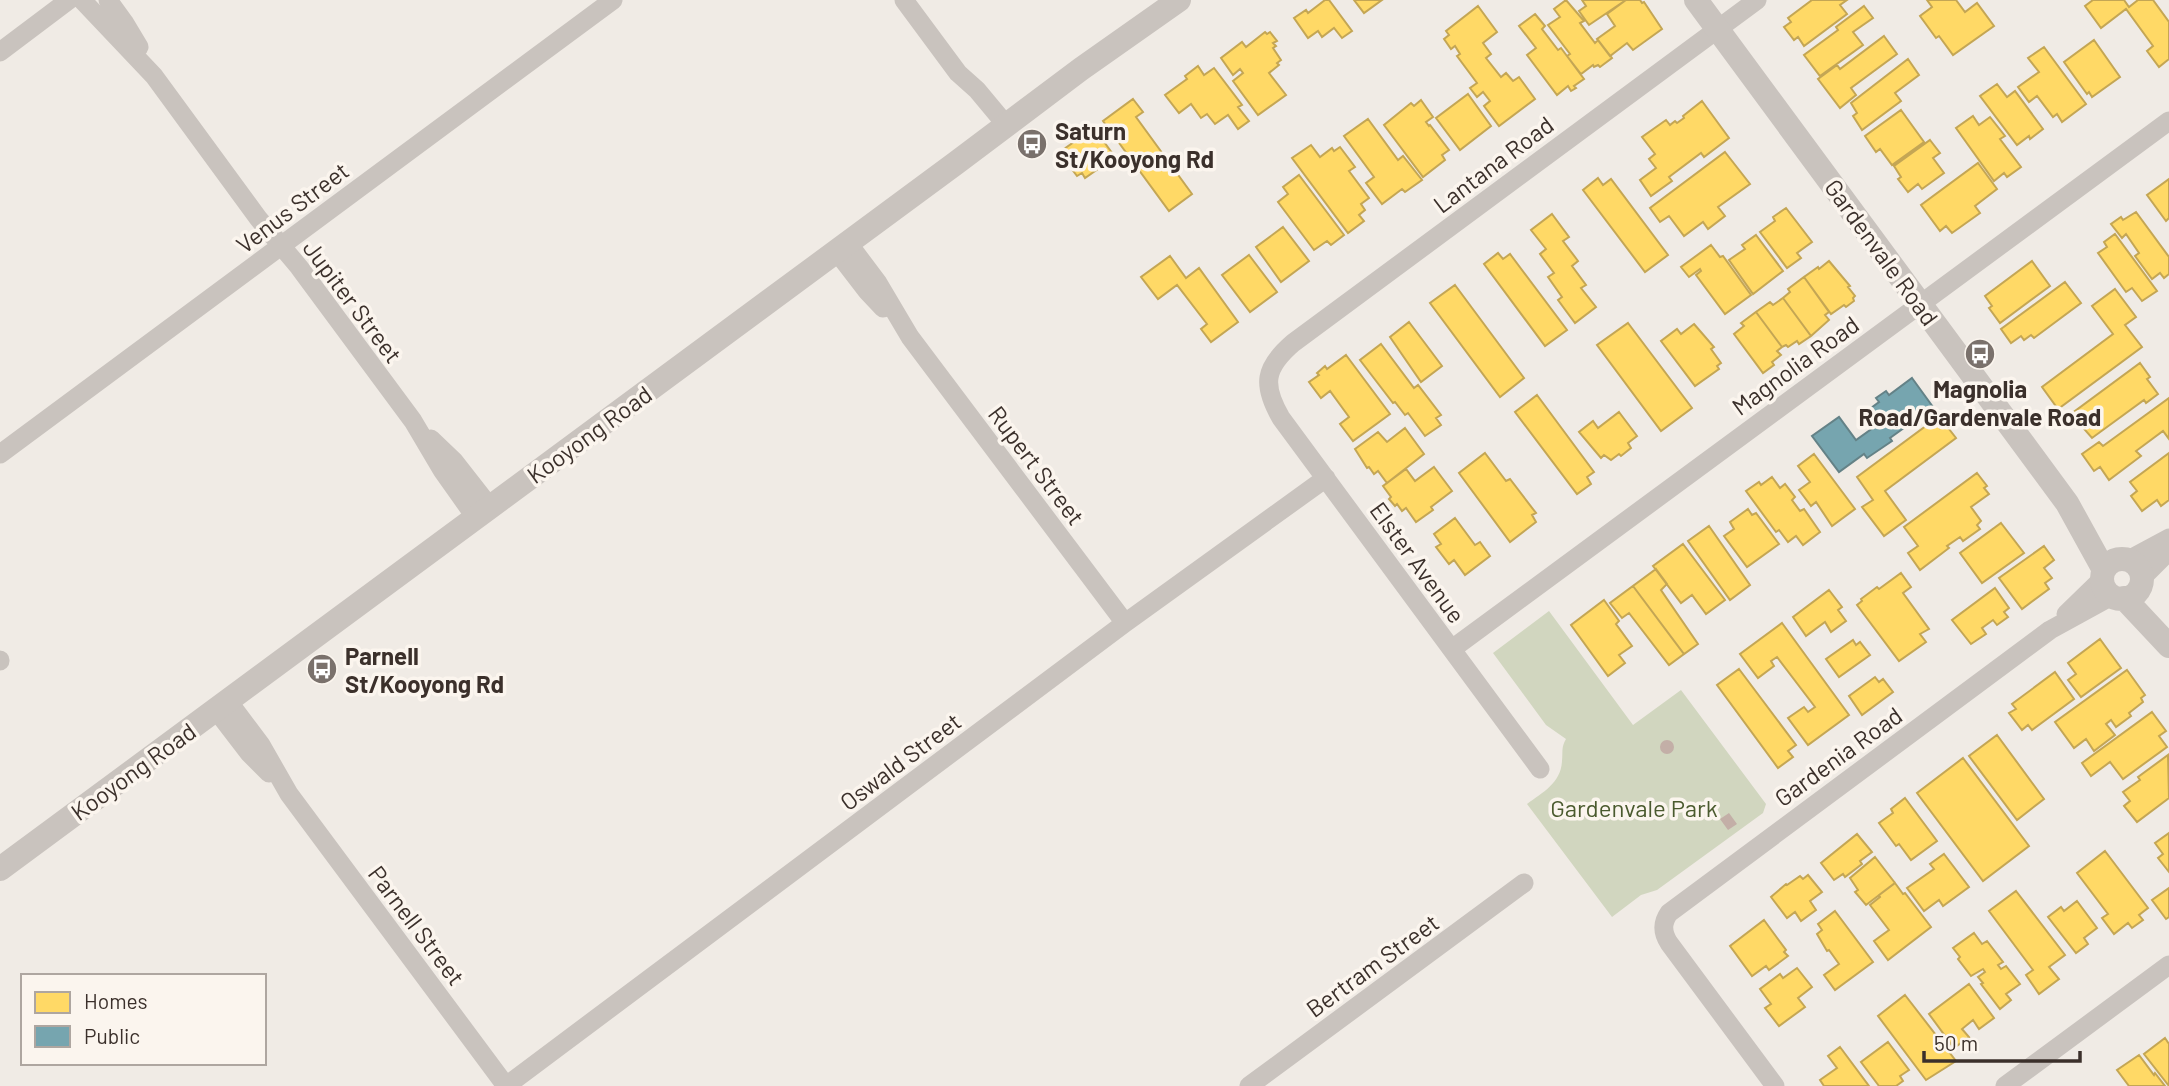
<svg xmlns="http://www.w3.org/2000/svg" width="2169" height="1086" viewBox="0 0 2169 1086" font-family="Barlow,sans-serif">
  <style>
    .green { fill: #d1d6bf }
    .homes { fill: #ffd966; stroke: #c4a654; stroke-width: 2 }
    .public { fill: #76a5af; stroke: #648287; stroke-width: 2 }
    .building { fill: #c3afa7 }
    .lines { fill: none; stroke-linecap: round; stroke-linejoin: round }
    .minor { stroke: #c9c3be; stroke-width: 19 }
    .tertiary { stroke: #c9c3be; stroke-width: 24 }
    .labels { text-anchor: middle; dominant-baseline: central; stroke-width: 7; stroke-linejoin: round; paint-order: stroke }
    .poi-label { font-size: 24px; font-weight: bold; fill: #3b302b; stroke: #fbf5ee; text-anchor: start }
    .street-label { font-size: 24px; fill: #3b302b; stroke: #fbf5ee }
    .park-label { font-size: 24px; fill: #4a5a2e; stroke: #fbf5ee }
  </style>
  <rect width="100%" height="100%" fill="#f0ebe5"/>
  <path class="green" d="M1549 611 1633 725 1681 690 1766 804 1763 813 1657 890 1641 895 1612 917 1527 804C1543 792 1561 783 1562 761 1563 753 1561 747 1566 739L1546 725 1493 653Z"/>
  <path class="homes" d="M1325 0H1329L1352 31 1342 38 1334 28 1322 37 1318 31 1308 38 1294 18 1306 10 1308 13Z
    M1354 0H1382L1364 13Z
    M1566 0 1584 21 1580 23 1595 43 1598 40 1612 58 1600 67 1598 65 1594 67 1593 65 1581 74 1567 56 1570 54 1548 25 1560 17 1554 9Z
    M1582 0H1626L1589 25 1579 11 1586 6Z
    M1626 0H1640L1642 3 1644 2 1662 29 1633 50 1627 43 1610 56 1597 39 1615 26 1607 14Z
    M1812 0H1847L1840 5 1847 14 1804 46 1798 37 1794 40 1784 27 1791 22 1788 18Z
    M1927 0H1956L1965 12 1977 3 1994 26 1953 55 1939 36 1936 38 1920 16 1932 7Z
    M2093 0H2124L2129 7 2138 0H2153L2169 22V59L2159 67 2147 51 2153 46 2126 9 2101 28 2085 6Z
    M1478 6 1497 32 1483 43 1491 54 1486 58 1501 77 1506 73 1513 81 1519 77 1535 99 1499 126 1484 106 1490 101 1483 92 1477 97 1470 88 1477 83 1457 56 1460 54 1455 46 1451 49 1444 39 1449 35 1446 31Z
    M1864 6 1873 18 1853 32 1863 45 1820 76 1804 55 1838 30 1836 27Z
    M1535 14 1545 26 1542 29 1558 50 1561 48 1584 79 1574 86 1576 88 1571 91 1568 86 1557 95 1527 55 1536 48 1519 26Z
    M1265 32 1267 34 1270 32 1277 41 1273 43 1276 46 1273 48 1281 60 1277 63 1279 65 1269 73 1286 95 1258 115 1233 81 1243 73 1240 69 1233 75 1221 58 1242 42 1246 47Z
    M1884 36 1897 54 1851 88 1856 95 1840 108 1818 79 1837 65 1840 69Z
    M2094 40 2120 77 2092 97 2089 92 2087 94 2064 62Z
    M2044 47 2086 104 2062 122 2057 114 2053 117 2037 96 2029 102 2018 87 2039 72 2028 58Z
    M1908 59 1919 75 1895 93 1901 101 1862 130 1853 116 1857 113 1851 103Z
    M1198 66 1204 75 1214 68 1242 105 1238 107 1249 121 1238 129 1228 115 1215 124 1207 114 1201 118 1191 104 1179 113 1165 95 1187 79 1185 76Z
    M1997 84 2007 97 2015 91 2043 129 2030 139 2029 136 2017 145 1980 96Z
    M1468 94 1491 126 1460 150 1436 118Z
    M1133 99 1143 112 1136 117 1192 194 1169 211 1103 121Z
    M1421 100 1433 117 1426 122 1429 126 1430 125 1449 150 1442 155 1445 160 1423 177 1384 125 1411 103 1414 106Z
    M1702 101 1729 138 1704 157 1701 153 1669 177 1672 181 1651 196 1640 180 1656 168 1649 159 1655 154 1642 137 1666 120 1670 125 1675 121 1677 123 1684 118 1683 116Z
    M1901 110 1924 142 1892 165 1880 149 1876 152 1865 136Z
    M1973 116 1979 125 1990 117 2005 136 2000 139 2021 167 2007 177 2004 173 1994 181 1956 128Z
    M1368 119 1398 160 1403 156 1422 180 1405 192 1402 189 1382 204 1366 183 1374 177 1344 136Z
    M1094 128 1115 157 1085 178 1082 173 1077 176 1068 164 1072 160 1064 149Z
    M1930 140 1940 153 1933 158 1944 173 1922 189 1918 184 1908 192 1898 179 1901 177 1894 166Z
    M1311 145 1320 157 1332 148 1334 151 1340 147 1355 167 1349 171 1369 198 1361 204 1365 210 1359 215 1364 221 1348 233 1292 158Z
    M1725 152 1750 184 1718 207 1725 216 1708 229 1703 222 1684 236 1669 216 1660 222 1650 208Z
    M1978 163 1997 189 1975 206 1980 213 1952 233 1946 226 1940 231 1921 205Z
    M1299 175 1344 235 1331 245 1327 241 1314 250 1278 202 1288 194 1283 187Z
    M1598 178 1603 185 1611 179 1668 255 1645 272 1583 190Z
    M2169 179V218L2166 221 2147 195Z
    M1786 208 1812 242 1797 253 1801 258 1787 268 1760 232 1775 221 1773 217Z
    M2136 212 2169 257V274L2164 278 2160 273 2152 279 2135 256 2139 253 2126 234 2122 238 2111 224 2121 217 2123 220Z
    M1552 214 1569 237 1563 241 1578 261 1572 266 1586 285 1581 288 1596 307 1575 323 1558 300 1562 297 1548 277 1554 273 1540 254 1546 249 1531 230Z
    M1283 227 1309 261 1281 282 1256 247Z
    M2115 234 2157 291 2142 301 2132 288 2126 292 2098 253 2107 247 2104 242Z
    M1756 235 1783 271 1753 294 1729 260 1745 249 1742 245Z
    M1711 245 1720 257 1723 256 1751 295 1725 314 1696 275 1701 271 1700 269 1689 277 1681 267Z
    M1498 253 1503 259 1510 254 1567 330 1545 346 1484 264Z
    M1249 255 1277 292 1250 312 1222 275Z
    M1170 256 1186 278 1199 268 1238 322 1211 342 1201 329 1207 324 1177 285 1158 299 1141 277Z
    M1829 261 1850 286 1848 287 1855 296 1853 298 1854 301 1846 307 1844 305 1831 314 1804 277 1818 267 1819 269Z
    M2032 261 2050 286 2000 323 1989 308 1992 306 1985 296Z
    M1804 277 1829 312 1825 315 1829 320 1811 336 1783 298 1790 292 1788 289Z
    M2065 282 2081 303 2034 338 2031 335 2024 340 2021 336 2011 343 2001 329Z
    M1455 285 1524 378 1500 397 1430 303Z
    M2115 289 2136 317 2125 325 2142 347 2058 409 2042 387 2113 334 2092 306Z
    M1783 298 1811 336 1799 344 1797 341 1788 347 1786 345 1782 347 1756 312 1770 302 1773 305Z
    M1756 312 1782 347 1777 351 1781 355 1772 362 1774 365 1763 373 1734 334 1744 326 1741 323Z
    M1409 322 1442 366 1421 382 1390 337Z
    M1628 323 1692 408 1661 431 1597 345Z
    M1694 324 1714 347 1711 349 1721 363 1717 366 1719 369 1695 386 1661 341 1677 329 1681 334Z
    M1381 344 1414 388 1418 385 1441 415 1436 418 1441 425 1425 436 1408 413 1405 415 1395 402 1393 403 1360 360Z
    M1346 355 1390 414 1353 441 1340 424 1349 417 1330 391 1321 398 1309 382 1319 375 1317 373 1325 366 1327 369Z
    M2140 363 2150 377 2147 379 2158 394 2146 403 2144 400 2092 438 2071 414Z
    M1537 395 1594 472 1587 477 1591 484 1577 494 1515 412Z
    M2169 398V439L2163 431 2136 451 2141 456 2109 480 2100 467 2094 471 2082 454 2099 442 2103 446Z
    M1619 412 1637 436 1628 443 1631 448 1621 456 1619 454 1611 460 1604 455 1601 458 1579 432 1593 421 1598 428Z
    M1934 420 1940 428 1945 424 1956 438 1885 491 1906 520 1884 536 1862 507 1873 500 1857 477Z
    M1405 428 1424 454 1387 483 1378 471 1374 474 1369 467 1367 468 1355 449 1378 432 1387 442Z
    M1485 453 1506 481 1510 479 1536 513 1532 515 1536 522 1510 542 1459 473Z
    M2169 453V500L2161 506 2157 500 2142 511 2131 496 2137 491 2130 482Z
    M1814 454 1855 509 1832 526 1816 502 1811 506 1799 490 1810 482 1798 466Z
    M1434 467 1452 491 1431 507 1433 510 1416 522 1406 508 1402 511 1397 504 1395 506 1389 499 1391 497 1383 486 1406 469 1415 481Z
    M1977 473 1987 486 1984 488 1989 494 1971 507 1981 521 1977 525 1980 529 1963 541 1960 537 1947 546 1949 548 1920 570 1908 553 1918 546 1904 527Z
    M1772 477 1780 488 1785 484 1795 497 1792 500 1800 511 1804 509 1820 532 1803 545 1796 536 1788 542 1779 530 1776 532 1746 491 1759 482 1761 485Z
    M1748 509 1752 515 1756 513 1779 544 1747 567 1724 536 1734 529 1730 522Z
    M1455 518 1475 545 1480 542 1490 556 1465 575 1454 560 1449 564 1436 547 1441 544 1434 534Z
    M2001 523 2024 553 1982 583 1960 553Z
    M1709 526 1750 585 1730 600 1688 541Z
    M1683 544 1725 600 1706 614 1692 595 1681 603 1653 566Z
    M2044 546 2054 560 2044 568 2052 578 2045 583 2049 589 2022 609 1999 578Z
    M1656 569 1667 584 1661 590 1698 644 1684 654 1633 586Z
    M1901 573 1911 587 1903 593 1929 629 1920 634 1926 642 1899 661 1857 605 1862 601 1861 599 1877 587 1879 589Z
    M1633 586 1684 654 1669 665 1629 613 1622 618 1610 603Z
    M1995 588 2009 608 2004 612 2008 617 1997 625 1993 620 1982 628 1986 634 1971 644 1952 620Z
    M1829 590 1842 607 1838 610 1846 621 1831 632 1825 622 1806 636 1793 617Z
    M1604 600 1619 621 1616 624 1632 646 1619 655 1625 663 1608 676 1571 625Z
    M1782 623 1849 715 1808 745 1788 718 1804 707 1808 712 1815 707 1777 657 1771 661 1774 666 1758 678 1740 654Z
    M2100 639 2121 668 2081 697 2068 680 2076 674 2068 663Z
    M1853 640 1856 645 1860 642 1870 655 1839 677 1826 659Z
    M1739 669 1796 745 1788 751 1793 757 1778 768 1717 685Z
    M2127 670 2145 695 2141 698 2143 702 2129 713 2131 716 2116 727 2111 720 2106 724 2115 735 2094 751 2086 739 2074 748 2055 722Z
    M2055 672 2074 699 2032 730 2028 725 2022 730 2009 713 2016 709 2012 704Z
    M1875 677 1879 682 1883 679 1893 692 1862 715 1849 696Z
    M2152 712 2166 731 2159 736 2167 747 2123 779 2110 762 2091 776 2082 763Z
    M1997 735 2044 799 2017 820 1969 756Z
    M2168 755 2169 798 2137 822 2124 806 2130 801 2123 792 2140 780 2138 777Z
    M1963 758 2029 846 1983 881 1917 793Z
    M1905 798 1937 841 1911 860 1899 844 1896 846 1879 823 1893 813 1891 809Z
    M2169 833V872L2158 858 2163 854 2155 843Z
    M1857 834 1872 852 1860 861 1862 864 1845 877 1843 874 1834 880 1821 863Z
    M2105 851 2148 908 2139 915 2143 920 2132 928 2128 923 2114 934 2102 918 2108 914 2077 873Z
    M1944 854 1969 887 1943 906 1939 900 1924 911 1907 888 1934 869 1930 864Z
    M1875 857 1895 883 1866 905 1855 892 1858 890 1850 878Z
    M1808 875 1822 892 1810 901 1816 910 1801 921 1795 912 1787 918 1771 897 1786 884 1787 885 1800 876 1803 879Z
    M1895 883 1903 894 1905 893 1931 927 1888 960 1874 941 1889 930 1870 905 1880 897 1879 895Z
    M2169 888V917L2166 919 2152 900Z
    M2016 891 2065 955 2049 967 2059 979 2039 994 2026 975 2033 970 1989 911Z
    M2077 901 2097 928 2084 938 2088 944 2076 953 2048 917 2061 907 2064 911Z
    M1835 911 1873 962 1835 990 1824 975 1839 964 1829 950 1827 951 1817 934 1822 930 1818 924Z
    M1764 920 1786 950 1784 952 1788 956 1769 970 1766 966 1752 976 1730 946Z
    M1974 933 1982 944 1987 941 2003 962 1998 965 2001 969 2006 966 2020 984 2006 994 2011 1000 2000 1009 1981 984 1983 983 1978 977 1985 972 1983 969 1971 976 1958 959 1960 957 1953 948Z
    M1797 968 1812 987 1798 998 1805 1007 1779 1026 1765 1008 1771 1004 1760 989 1780 974 1783 978Z
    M1969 984 1994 1018 1979 1029 1973 1020 1962 1029 1969 1037 1954 1048 1929 1014Z
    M1905 995 1956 1061 1926 1080 1878 1016Z
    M2165 1038 2169 1044V1086L2144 1054Z
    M1888 1042 1909 1070 1900 1076 1903 1081 1896 1086H1879L1861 1062Z
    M1840 1047 1869 1086H1824L1820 1080 1837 1068 1828 1056Z
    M2139 1055 2154 1075 2155 1073 2165 1086H2129L2117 1070Z"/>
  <path class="public" d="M1912 378 1933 407 1890 438 1892 441 1867 458 1864 454 1839 472 1812 436 1839 417 1856 440 1877 425 1867 411 1879 402 1876 398 1886 391 1889 395Z"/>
  <path class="building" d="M1660 747a7 7 0 1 1 14 0a7 7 0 1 1-14 0Z
    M1729 813 1737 824 1728 830 1720 819Z"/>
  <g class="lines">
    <path class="minor" d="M82 0 154 76 258 218 299 267 413 421 442 470 476 518
      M108 0 124 22 139 47
      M904 0 958 73 977 90 1007 126
      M0 52 69 0
      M848 243 878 283 910 337 1125 623
      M837 252 867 291 883 308
      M431 439 454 461 490 507
      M0 454 613 0
      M2128 560 2169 538
      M2142 578 2169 551
      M2066 614 2102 579
      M1452 649 2169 121
      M0 660V661
      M228 701 261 745 289 794 506 1086
      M216 710 249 753 269 773
      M1540 769 1281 418C1262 385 1264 368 1293 343L1757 0
      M506 1086 1125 623 1326 478
      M1249 1086 1524 883
      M1775 1086 1669 943C1662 932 1662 923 1669 913L2050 630 2112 596
      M2005 1086 2169 965"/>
    <path class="tertiary" d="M1696 0 2067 503 2104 570
      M2102 579a20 20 0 1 1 40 0a20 20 0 1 1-40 0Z
      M2124 598 2169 646
      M0 869 956 163 1081 69 1179 0"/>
  </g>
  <defs>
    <g id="bus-disc" transform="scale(1.575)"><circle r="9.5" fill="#7a716c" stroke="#fbf5ee"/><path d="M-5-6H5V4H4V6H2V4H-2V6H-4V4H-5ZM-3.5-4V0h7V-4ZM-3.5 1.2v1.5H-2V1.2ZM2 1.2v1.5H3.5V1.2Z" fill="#fff"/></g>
  </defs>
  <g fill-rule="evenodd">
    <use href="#bus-disc" x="1032" y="144"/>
    <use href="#bus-disc" x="1980" y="354"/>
    <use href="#bus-disc" x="322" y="669"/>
  </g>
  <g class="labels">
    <g class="poi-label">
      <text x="1055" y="130">Saturn<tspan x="1055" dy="28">St/Kooyong Rd</tspan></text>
      <text x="1980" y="388" text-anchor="middle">Magnolia<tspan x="1980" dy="28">Road/Gardenvale Road</tspan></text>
      <text x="345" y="655">Parnell<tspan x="345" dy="28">St/Kooyong Rd</tspan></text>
    </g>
    <g class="street-label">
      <text transform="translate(1493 164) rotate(-37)">Lantana Road</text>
      <text transform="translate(292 207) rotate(-37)">Venus Street</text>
      <text transform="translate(1882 252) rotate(54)">Gardenvale Road</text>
      <text transform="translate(353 301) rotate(53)">Jupiter Street</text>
      <text transform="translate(1795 365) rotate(-36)">Magnolia Road</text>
      <text transform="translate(589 434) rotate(-36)">Kooyong Road</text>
      <text transform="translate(1037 465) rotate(53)">Rupert Street</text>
      <text transform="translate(1418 562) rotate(54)">Elster Avenue</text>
      <text transform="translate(1838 756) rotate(-36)">Gardenia Road</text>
      <text transform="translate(900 761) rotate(-37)">Oswald Street</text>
      <text transform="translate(133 771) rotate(-36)">Kooyong Road</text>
      <text transform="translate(417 925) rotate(53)">Parnell Street</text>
      <text transform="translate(1372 965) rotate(-36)">Bertram Street</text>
    </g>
    <g class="park-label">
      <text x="1634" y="807">Gardenvale Park</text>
    </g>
  </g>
  <rect x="21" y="974" width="245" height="91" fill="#fbf5ee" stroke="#aea6a0" stroke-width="2"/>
  <rect x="35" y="992" width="35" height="21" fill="#ffd966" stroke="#aea6a0" stroke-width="2"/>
  <text x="84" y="1009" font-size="21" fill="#3b302b">Homes</text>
  <rect x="35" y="1026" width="35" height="21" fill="#76a5af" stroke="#aea6a0" stroke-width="2"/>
  <text x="84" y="1044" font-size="21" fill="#3b302b">Public</text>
  <path d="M1924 1051v10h156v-10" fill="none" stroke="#3b302b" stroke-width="3.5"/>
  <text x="1934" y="1051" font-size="21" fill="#3b302b" stroke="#fbf5ee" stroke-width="5" paint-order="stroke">50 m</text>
</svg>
